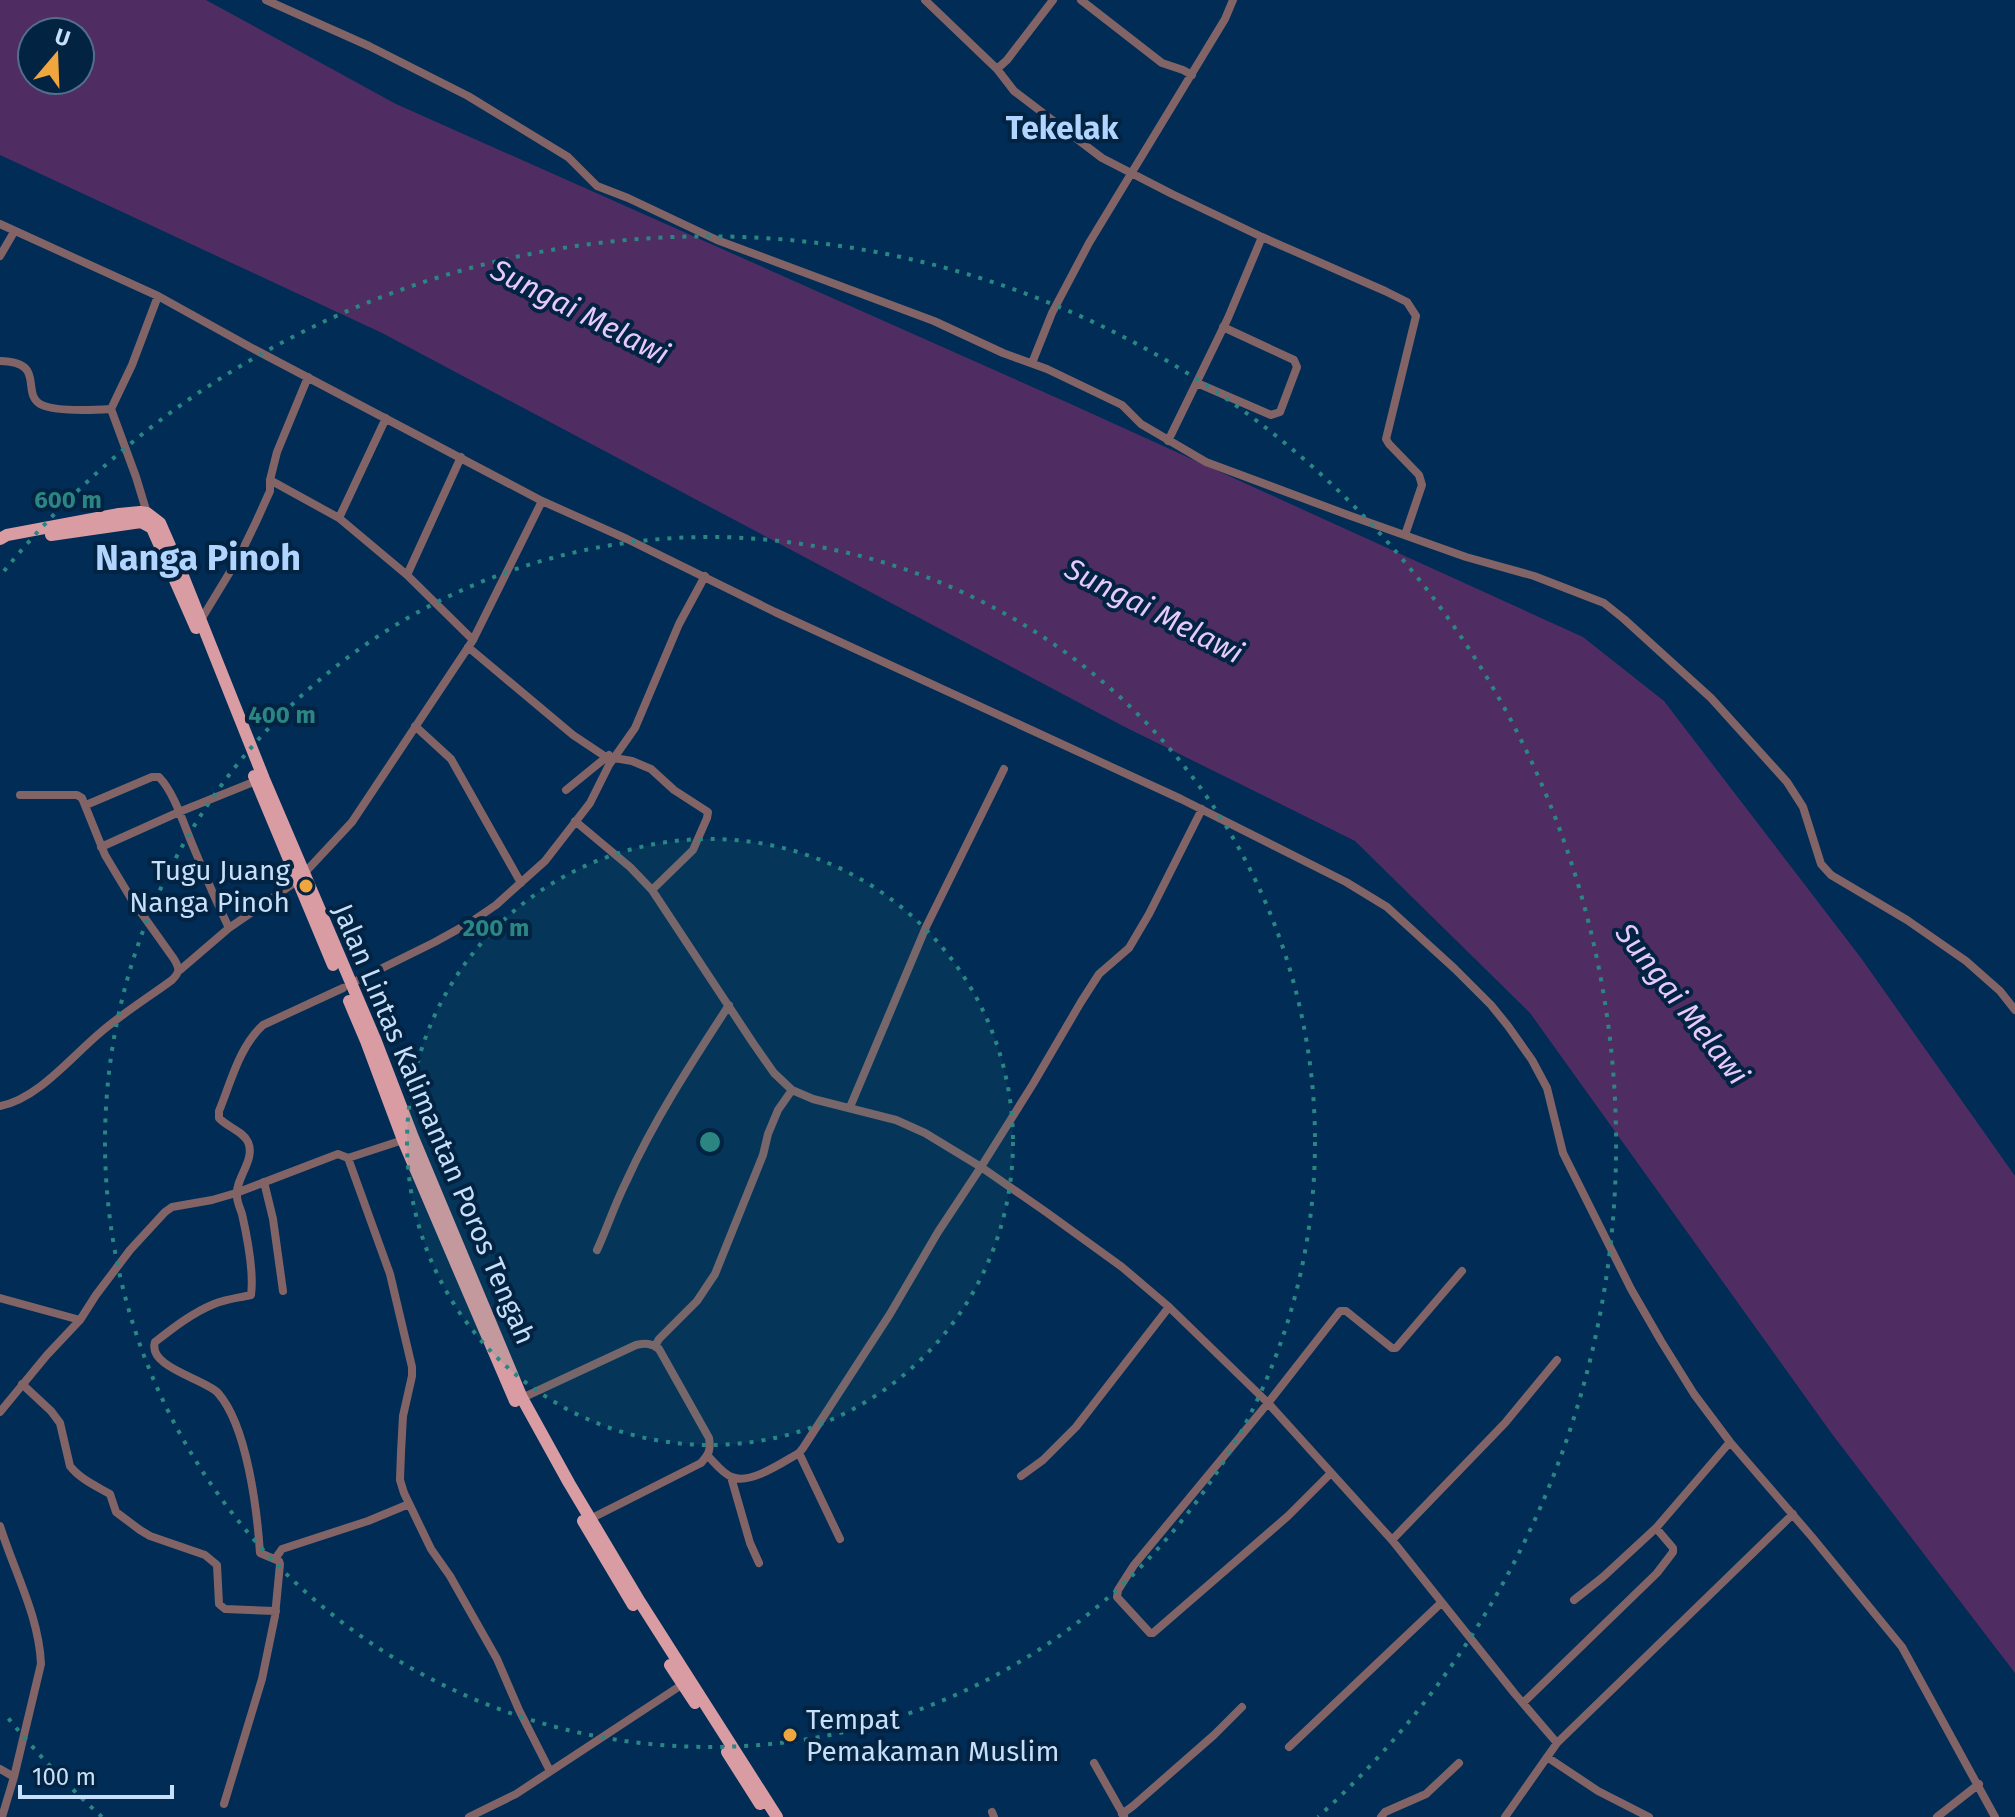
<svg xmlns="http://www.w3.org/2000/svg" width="2015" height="1817" viewBox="0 0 2015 1817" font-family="'Fira Sans',sans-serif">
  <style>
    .water { fill: #4f2d62; fill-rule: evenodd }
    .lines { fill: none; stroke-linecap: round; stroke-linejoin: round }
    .street { stroke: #826467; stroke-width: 8 }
    .primary { stroke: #d99ca2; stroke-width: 12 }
    .ring { fill: none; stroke: #2b8683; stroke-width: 4; stroke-dasharray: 4 8 }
    .poi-dot { fill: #f0a63e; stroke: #032342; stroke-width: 3 }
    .labels { text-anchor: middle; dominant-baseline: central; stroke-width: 8; stroke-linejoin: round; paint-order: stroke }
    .poi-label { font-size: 28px; fill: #c8dff9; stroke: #032342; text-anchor: end }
    .street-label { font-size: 28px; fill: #c8dff9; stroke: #032342 }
    .water-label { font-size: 30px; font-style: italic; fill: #e7c9fb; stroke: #032342 }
    .quarter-label { font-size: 32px; font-weight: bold; fill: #b1d5fe; stroke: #032342 }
    .district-label { font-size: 36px; font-weight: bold; fill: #b1d5fe; stroke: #032342 }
    .centre { fill: #2b8683; stroke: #032342; stroke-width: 4 }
    .ring-label { font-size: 24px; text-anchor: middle; font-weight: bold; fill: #2b8683; stroke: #032342; stroke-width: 8; stroke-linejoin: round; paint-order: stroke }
  </style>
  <rect width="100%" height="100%" fill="#002c55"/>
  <path class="water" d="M0 0H206L396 104 1073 405 1583 637 1664 701 1861 958 2015 1176V1673L1832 1434 1530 1013 1355 841 1123 726 382 333 0 155ZM32 32H80V80H32Z"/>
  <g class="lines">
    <path class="street" d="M266 0 369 46 468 96 568 157 597 186 628 198 717 240 934 321 1003 353 1047 369 1122 405 1141 424 1206 462 1348 515 1466 557 1534 576 1604 603 1624 619 1711 698 1787 782 1803 807 1821 864 1831 875 1907 920 1966 961 2000 991 2015 1010
      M925 0 997 69 1014 91 1102 158 1172 194 1262 237 1385 291 1407 302 1416 316 1386 439 1389 444 1419 475 1422 485 1405 535
      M1081 0 1162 63 1183 70 1192 75
      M997 69 1007 60 1053 0
      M0 224 158 296 250 347 542 501 627 539 775 612 1181 799 1346 882 1387 907 1455 969 1491 1005 1508 1026 1532 1060 1547 1088 1563 1153 1631 1289 1661 1341 1694 1394 1730 1442 1812 1537 1902 1647 1995 1817
      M0 256 14 232
      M0 361C48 362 19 394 42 405 57 412 94 410 111 409
      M1032 363 1052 313 1089 243 1225 19 1233 0
      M1197 383 1271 415 1280 412 1297 367 1294 360 1223 327
      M1168 441 1228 318 1262 237
      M270 480 339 518 407 575 473 640
      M147 513 136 477 111 409 132 365 158 296
      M339 518 386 418
      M407 575 461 457
      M199 623 239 557 256 522 270 491V480L277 452 308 377
      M468 647 573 735 606 757
      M415 726 451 759 521 883
      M614 758 632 761 651 769 674 790 708 812 707 818 693 850 652 890
      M566 790 609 755
      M86 805 152 777H159C174 792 184 825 193 846 204 873 216 901 229 928
      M575 821 630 867 652 890 753 1043 774 1073 792 1090 813 1099 896 1120 925 1133 981 1167 1046 1212 1122 1267 1169 1307 1268 1403 1392 1540 1515 1694 1557 1743
      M101 847 179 812 256 781
      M180 970 229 928 297 881 352 822 473 640 542 501
      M350 984 435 942 471 922 496 905 545 861 590 803 609 765 635 728 679 624 705 576
      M0 1106C38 1099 72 1056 101 1032 123 1013 149 997 172 980 180 972 180 969 174 959L132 900 105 855 82 798 77 795H20
      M850 1107 926 927 1004 769
      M348 1158 403 1140
      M264 1182 273 1219 283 1291
      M597 1250C607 1228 615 1204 626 1182 654 1120 692 1062 729 1005
      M0 1298 80 1320
      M655 1346 659 1339 697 1301 715 1274 763 1155 768 1134 778 1110 792 1090
      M22 1384 51 1411 60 1423 70 1466C80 1479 96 1486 110 1494L116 1512 140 1530 150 1536 205 1555 217 1565 219 1604 225 1609 276 1611
      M522 1398 636 1345C646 1343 651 1343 659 1349L709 1438C711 1450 709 1454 701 1463L588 1520
      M0 1412 47 1355 80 1320 96 1295 130 1250 165 1212 172 1207 212 1200 236 1193 338 1154 348 1158 390 1274 412 1367V1376L403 1416 401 1452 400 1480 404 1493 431 1549 450 1576 497 1659 519 1710 550 1771
      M799 1453 840 1539
      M708 1456C715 1463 723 1474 732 1477 750 1485 783 1462 799 1453L803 1448 890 1314 938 1232 981 1167 1033 1084 1081 1002 1099 974 1129 948 1149 914 1202 809
      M1331 1473 1288 1516 1153 1633H1150L1117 1597 1118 1590 1134 1565 1268 1403 1340 1311H1346L1392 1348H1396L1462 1271
      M1021 1476 1043 1460 1076 1427 1169 1307
      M731 1477 750 1543 759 1563
      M0 1526C14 1571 39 1616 41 1664L14 1777 2 1817
      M1392 1540 1505 1423 1557 1360
      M275 1559 282 1549 368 1521 409 1504
      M1574 1600 1603 1577 1656 1528 1730 1442
      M1523 1703 1657 1573 1673 1552V1548L1656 1528
      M1289 1747 1441 1603
      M1547 1757 1598 1791 1649 1817
      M1094 1763 1124 1816
      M0 1769 14 1777
      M224 1804 262 1679 275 1616 280 1564 279 1561 260 1553C257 1509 247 1426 218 1393 205 1379 147 1367 155 1342 173 1328 192 1313 214 1304 226 1299 238 1298 251 1295 254 1273 247 1236 242 1214 240 1208 237 1202 237 1196 235 1178 256 1160 248 1142 243 1131 227 1127 219 1118V1111C231 1082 239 1047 263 1025L343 988
      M992 1812 994 1817
      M1122 1814 1133 1806 1214 1735 1242 1707
      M469 1817 516 1794 683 1684
      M1381 1817 1385 1812 1426 1794 1459 1763
      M1505 1817 1557 1743 1793 1514
      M1937 1817 1979 1784"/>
    <path class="primary" d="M51 535 141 522 152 528 196 628
      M0 539 7 535 119 514 140 512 147 513 160 523 181 571 264 779 375 1039 412 1135 522 1398 569 1483 640 1602 777 1817
      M254 776 333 965
      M349 1001 366 1041 403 1140 515 1401
      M583 1521 633 1605
      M670 1665 695 1703
      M727 1752 760 1804"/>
  </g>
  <circle cx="710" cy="1142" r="303" fill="#2b8683" fill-opacity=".12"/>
  <g class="ring">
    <circle cx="710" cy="1142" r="303"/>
    <circle cx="710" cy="1142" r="605"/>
    <path d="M102 1817A908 908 0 0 1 4 1713M4 571A908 908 0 1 1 1318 1817"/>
  </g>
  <g class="poi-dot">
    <circle cx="306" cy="886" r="8"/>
    <circle cx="790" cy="1735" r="8"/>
  </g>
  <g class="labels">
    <g class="poi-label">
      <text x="290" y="870">Tugu Juang<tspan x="290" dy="32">Nanga Pinoh</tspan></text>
      <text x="806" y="1719" text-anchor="start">Tempat<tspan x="806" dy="32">Pemakaman Muslim</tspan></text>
    </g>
    <g class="street-label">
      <text transform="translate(434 1124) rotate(67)">Jalan Lintas Kalimantan Poros Tengah</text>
    </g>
    <g class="water-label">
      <text transform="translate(580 312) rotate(27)">Sungai Melawi</text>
      <text transform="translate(1154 611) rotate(27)">Sungai Melawi</text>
      <text transform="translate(1682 1004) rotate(52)">Sungai Melawi</text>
    </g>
    <g class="quarter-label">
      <text x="1062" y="128">Tekelak</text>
    </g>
    <g class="district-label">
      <text x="198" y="558">Nanga Pinoh</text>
    </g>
  </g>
  <circle cx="710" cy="1142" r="12" class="centre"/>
  <g class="ring-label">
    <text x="68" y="508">600 m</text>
    <text x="282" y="723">400 m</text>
    <text x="496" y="936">200 m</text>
  </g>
  <g transform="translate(56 56) rotate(19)"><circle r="38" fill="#032342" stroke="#526e8b" stroke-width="2"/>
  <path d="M0-6L14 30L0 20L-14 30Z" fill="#f0a63e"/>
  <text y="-12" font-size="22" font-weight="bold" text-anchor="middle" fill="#c8dff9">U</text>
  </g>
  <path d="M20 1785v12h152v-12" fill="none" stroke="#c8dff9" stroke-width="4"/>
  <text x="32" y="1785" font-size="24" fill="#c8dff9" stroke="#032342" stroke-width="6" paint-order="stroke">100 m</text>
</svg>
